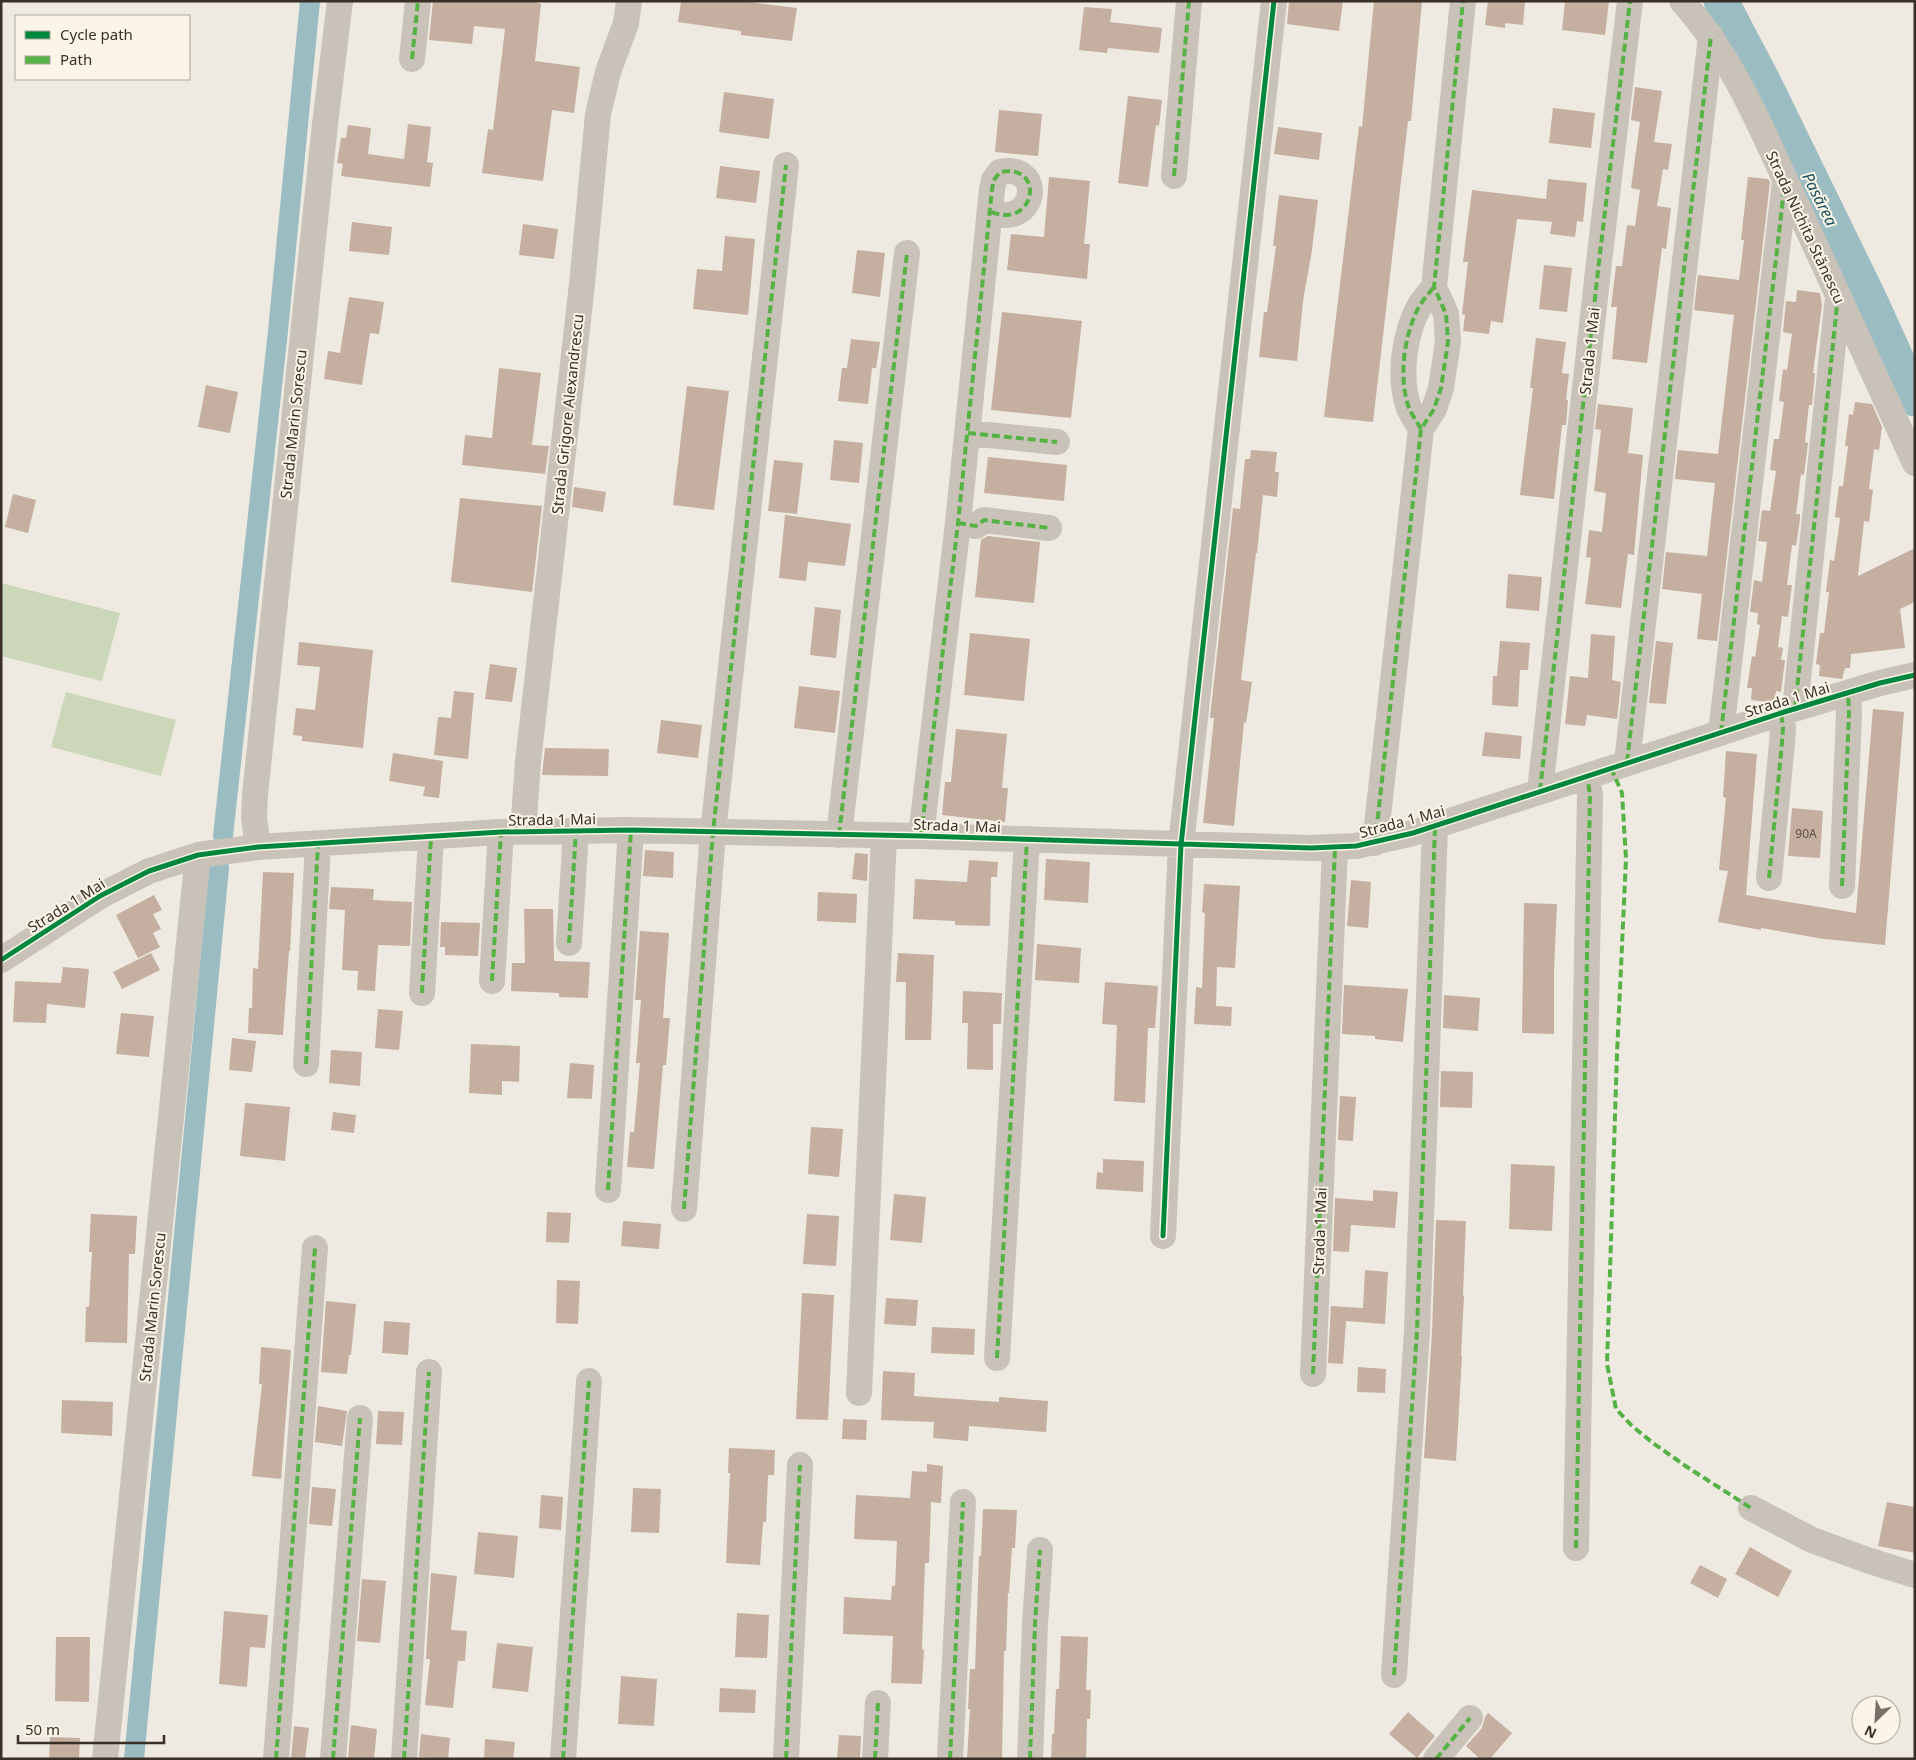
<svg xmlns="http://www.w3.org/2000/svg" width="1916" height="1760" viewBox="0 0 1916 1760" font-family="'Noto Sans',sans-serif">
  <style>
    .green { fill: #ccd6b9 }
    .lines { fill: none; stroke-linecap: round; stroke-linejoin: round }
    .canal { stroke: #9bbdc2; stroke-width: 20 }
    .river { stroke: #9bbdc2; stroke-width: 35 }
    .building { fill: #c4afa1 }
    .minor { stroke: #c8c2b9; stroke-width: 26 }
    .quiet { stroke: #56b245; stroke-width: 4; stroke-dasharray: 8 4; stroke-linecap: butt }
    .cycleway-casing { stroke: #fbf5e8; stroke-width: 8 }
    .cycleway { stroke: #00873e; stroke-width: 5 }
    .labels { text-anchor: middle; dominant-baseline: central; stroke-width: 4; stroke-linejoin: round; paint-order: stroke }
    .number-label { font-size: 12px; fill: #5c4f46 }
    .street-label { font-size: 15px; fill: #392f27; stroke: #fbf5e8 }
    .water-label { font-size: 16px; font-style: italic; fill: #18515f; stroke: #fbf5e8 }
  </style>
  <rect width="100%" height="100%" fill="#eeeae1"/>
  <path class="green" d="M1 583 120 613 102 681 1 656Z
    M66 692 176 720 161 776 51 747Z"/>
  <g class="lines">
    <path class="canal" d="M223 836 278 331 310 1
      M134 1759 219 868"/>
    <path class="river" d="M1721 1 1764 83 1868 296 1915 399"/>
  </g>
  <path class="building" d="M433 1H531L541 4 535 61 580 67 574 113 552 110 543 181 482 173 488 129 493 130 505 29 474 26 472 44 429 40Z
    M681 1H739L797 8 792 41 741 35V31L678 22Z
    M1289 1H1343L1339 31 1287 24Z
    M1374 1H1422L1411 121H1408L1373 422 1324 417 1359 126 1362 127Z
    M1488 1H1525L1523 25 1505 23V28L1485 25Z
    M1565 1H1609L1605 35 1562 30Z
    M1084 7 1112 9 1110 22 1162 28 1159 53 1108 48 1107 53 1079 50Z
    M1635 87 1662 91 1654 142 1672 144 1668 170 1663 169 1657 206 1671 208 1666 249 1662 248 1647 363 1612 359 1617 307H1611L1616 266H1622L1627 225 1635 226 1640 190 1631 188 1640 122 1631 120Z
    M724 92 774 99 769 139 719 132Z
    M1128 96 1162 100 1159 126 1156 125 1148 187 1118 183Z
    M1553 108 1595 113 1591 148 1549 143Z
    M999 110 1042 114 1038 156 995 152Z
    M408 124 431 127 427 162 433 163 430 187 341 176 343 164 337 163 341 138H346L348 125 371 128 368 154 404 159Z
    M1278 127 1322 133 1319 160 1274 154Z
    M720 166 760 171 756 203 716 198Z
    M1049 177 1090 181 1084 244H1090L1087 279 1007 270 1011 234 1044 237Z
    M1748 177 1768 179 1770 182 1717 641 1697 639 1702 594 1662 589 1666 552 1707 556 1715 483 1675 479 1678 450 1718 454 1734 315 1694 310 1698 275 1739 280 1744 240H1741Z
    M1548 179 1587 183 1583 222 1577 221 1575 237 1550 234 1552 222 1517 219 1503 323 1491 321 1489 334 1463 331 1465 315 1462 314 1468 262H1463L1472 190 1546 199Z
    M1279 195 1318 200 1312 250 1303 301 1297 361 1259 357 1264 312H1267L1276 246H1273Z
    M352 222 392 227 389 255 349 251Z
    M523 224 558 229 554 259 519 255Z
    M725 236 755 239 748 315 693 309 697 269 722 271Z
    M857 250 885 253 880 297 852 293Z
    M1544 265 1572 268 1567 312 1539 309Z
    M1797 290 1820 293 1822 305 1813 373H1815L1812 405H1809L1805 442 1808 443 1804 475 1801 474 1796 514H1800V519L1796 546 1792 545 1787 585H1792L1788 617 1782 616 1778 647 1783 648 1781 660H1785L1781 692 1776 691 1775 699 1768 702 1751 700 1752 688H1747L1752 656 1755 657 1760 625 1757 624 1758 613 1750 612 1754 580 1762 582 1767 542 1758 541 1762 510 1770 511 1776 471 1770 470 1774 439H1779L1784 402 1779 401 1783 369 1787 370 1792 334 1783 332 1786 301 1796 302Z
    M349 297 384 302 379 334 370 333 362 385 324 379 328 351 340 353Z
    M1002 312 1082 321 1071 418 991 410Z
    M1536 338 1566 342 1562 373 1569 374 1566 400H1568L1566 425H1562L1554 499 1520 495 1533 388H1530Z
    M851 339 880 342 876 368H872L868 404 838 401 842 368H847Z
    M499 368 541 373 532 445 549 446 545 474 462 465 465 435 492 438Z
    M206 385 238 392 230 433 198 427Z
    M687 386 729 391 714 510 673 505Z
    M1855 402 1872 404 1882 427 1879 450 1874 449 1869 489 1873 490 1869 522 1864 521 1858 576 1915 548V602L1900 609 1905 648 1851 654 1850 668H1845L1842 679 1819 676 1820 665 1816 664 1820 633H1824L1829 592H1826L1830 560 1834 561 1838 534 1840 518 1835 517 1839 486H1843L1848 446H1845L1849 414 1853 415Z
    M1598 404 1633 408 1628 453 1643 455 1634 555 1628 554 1621 608 1585 604 1591 558 1586 557 1589 530 1602 532 1606 493 1594 491 1601 430 1595 429Z
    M834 440 863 443 859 483 830 480Z
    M1251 450 1277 452 1275 472H1279L1277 497 1263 495 1257 553H1256L1241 680 1252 682 1246 723 1244 722 1234 826 1203 823 1214 718H1210L1233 508 1240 509 1245 459H1250Z
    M988 457 1067 465 1064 501 984 493Z
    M774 460 803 463 797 514 768 511Z
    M574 487 606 492 603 512 572 507Z
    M13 494 36 500 28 533 5 527Z
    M460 498 542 506 532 592 451 582Z
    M785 515 851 524 845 566 808 562 806 581 779 578Z
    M988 536 1040 542 1034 603 975 597 981 540Z
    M1508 574 1542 577 1539 611 1506 608Z
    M815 607 841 610 836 658 810 655Z
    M970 633 1030 639 1024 701 964 695Z
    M1591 634 1615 636 1612 680 1621 682 1617 719 1587 715 1585 726 1565 724 1570 676 1588 678Z
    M1500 641 1530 643 1528 670H1520L1518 707 1492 705 1493 676H1497Z
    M1656 641 1673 643 1666 704 1649 703Z
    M299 642 373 650 363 748 302 741V736L293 735 296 708 315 710 320 667 297 665Z
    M490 664 517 668 512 702 485 699Z
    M799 686 840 691 835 733 794 728Z
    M454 691 474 693 468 759 434 755 438 717 451 718Z
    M1873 709 1904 712 1885 945 1824 939 1761 928V930L1718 922 1728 871 1719 870 1726 798 1723 797 1726 751 1757 754 1746 895 1856 913Z
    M661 720 702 725 698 758 657 753Z
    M956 729 1007 734 1002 788H1008L1005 822 942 815 945 782H951Z
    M1485 732 1522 736 1520 759 1482 756Z
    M545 748 609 749 608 776 542 775Z
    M393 753 443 761 439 798 423 796 425 787 389 781Z
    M1792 808 1823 811 1820 858 1788 856Z
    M645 850 674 852 673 878 643 876Z
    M855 853 868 854 867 881 852 879Z
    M1046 859 1090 862 1088 903 1044 900Z
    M969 860 998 862 997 877H991L990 926 955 925V921L913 919 915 879 967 882Z
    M263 872 294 873 290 951H289L283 1035 248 1033 249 1008H252L253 968 258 969Z
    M1351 880 1371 882 1368 928 1347 926Z
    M1204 884 1240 886 1235 968 1217 967 1216 1006 1232 1007 1231 1026 1194 1024 1196 987 1202 988 1205 913 1202 912Z
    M331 887 374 889 373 900 412 902 410 946 378 945 375 991 357 990 358 971 342 970 345 910 329 909Z
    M818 892 857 894 856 923 817 921Z
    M154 895 162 910 153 914 161 929 153 933 160 947 138 958 116 915Z
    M1524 903 1557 904 1554 970V1034L1522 1033Z
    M524 909H553L554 961 590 962 588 998 559 997V993L511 991 512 963H525Z
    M441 922 480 923 478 956 445 955V947H440Z
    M640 931 669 933 663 1018H670L666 1065H663L654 1169 627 1167 630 1132H634L640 1063H636L641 1000H635Z
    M1037 944 1081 948 1079 983 1035 980Z
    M151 953 160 970 122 989 113 972Z
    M898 953 934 955 931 1040H905L906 982H896Z
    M63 967 89 969 85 1008 47 1004 46 1023 13 1022 15 981 61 983Z
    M1105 982 1158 986 1155 1028H1148L1145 1103 1114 1101 1117 1025 1102 1024Z
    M1344 985 1408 989 1403 1042 1375 1039V1036L1342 1034Z
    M963 991 1002 993 1001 1024H993V1070L967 1069 968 1023H962Z
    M1444 995 1480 998 1478 1031 1443 1028Z
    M378 1009 403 1011 399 1050 375 1048Z
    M121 1013 154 1016 149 1057 116 1054Z
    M232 1038 256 1041 252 1072 229 1070Z
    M471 1044 520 1046 519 1082 502 1081V1095L469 1093Z
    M331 1050 362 1052 360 1086 329 1083Z
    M570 1063 594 1065 592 1099 567 1098Z
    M1441 1071 1473 1072 1472 1108 1440 1107Z
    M1340 1096 1356 1097 1353 1141 1338 1140Z
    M245 1103 290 1107 285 1161 240 1156Z
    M333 1112 356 1115 354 1133 331 1130Z
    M811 1127 843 1129 839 1177 808 1174Z
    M1103 1159 1144 1161 1143 1192 1096 1189 1097 1172 1103 1173Z
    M1511 1164 1555 1166 1552 1231 1509 1229Z
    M1373 1190 1398 1192 1395 1228 1351 1225 1349 1252 1333 1251 1335 1198 1373 1201Z
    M894 1194 926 1197 922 1243 890 1240Z
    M547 1212 571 1213 569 1243 546 1242Z
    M91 1214 137 1216 135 1254H129L127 1343 85 1342 86 1307H89L92 1252H89Z
    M807 1214 839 1216 836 1266 803 1264Z
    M1436 1220 1466 1221 1463 1295 1464 1296 1461 1356H1462L1456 1461 1424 1458 1432 1332Z
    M623 1221 661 1224 659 1249 621 1246Z
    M1365 1270 1388 1272 1385 1324 1346 1321 1343 1364 1328 1363 1331 1306 1363 1308Z
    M557 1280 580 1281 578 1324 556 1323Z
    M802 1293 834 1295 828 1420 796 1419Z
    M886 1298 918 1300 916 1326 884 1324Z
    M326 1301 356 1304 351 1355H349L347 1374 321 1372Z
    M384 1321 410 1323 408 1355 382 1353Z
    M932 1327 975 1329 974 1355 931 1353Z
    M261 1347 291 1350 281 1479 252 1476 262 1384H259Z
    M1358 1367 1386 1369 1385 1393 1357 1392Z
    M883 1371 915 1373 914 1396 999 1402V1397L1048 1401 1046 1432 969 1426 968 1441 933 1438 934 1422 881 1420Z
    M62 1400 113 1402 112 1436 61 1433Z
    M318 1406 347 1411 342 1446 315 1442Z
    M378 1411 404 1412 402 1445 376 1444Z
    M843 1419 867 1420 866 1440 842 1439Z
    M729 1448 775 1450 774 1475H768L766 1522H763L760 1565 726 1563 730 1473H728Z
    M927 1464 943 1466 941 1503 931 1502 929 1563H925L922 1649 924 1650 922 1684 891 1683 893 1636 843 1634 844 1597 891 1600 892 1586H895L897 1541 854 1539 856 1495 910 1498 912 1471 927 1472Z
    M312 1487 336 1489 332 1526 309 1524Z
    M633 1488 661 1489 659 1533 631 1532Z
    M541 1495 563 1497 561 1530 539 1528Z
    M1887 1502 1915 1507V1553L1878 1546Z
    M983 1509 1017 1510 1015 1548H1012L1009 1593H1008L1006 1651H1004L1002 1759H967L970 1709H968L970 1669H975L979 1556H981Z
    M478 1532 518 1536 514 1578 474 1574Z
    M1750 1547 1792 1571 1778 1597 1735 1574Z
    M1700 1565 1727 1579 1718 1598 1690 1583Z
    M431 1573 457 1576 451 1630 467 1631 465 1661H458L453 1708 425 1705 430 1659H426Z
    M362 1579 386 1581 380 1643 357 1641Z
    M224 1611 268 1615 265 1648 250 1647 247 1687 219 1684Z
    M737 1613 769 1615 767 1658 735 1657Z
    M1061 1636 1088 1637 1086 1690H1091L1090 1719H1087L1086 1759H1051L1052 1734H1054L1056 1689H1059Z
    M56 1637H90L89 1702 55 1701Z
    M497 1643 533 1647 528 1692 492 1688Z
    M621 1676 657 1679 654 1726 618 1724Z
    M720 1688 756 1690 755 1713 719 1712Z
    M1408 1712 1435 1736 1417 1758 1389 1734Z
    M1488 1713 1512 1733 1490 1759H1480L1466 1746 1482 1728 1485 1717Z
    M351 1725 377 1729 374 1759H348Z
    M294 1726 309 1728 305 1759H291Z
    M421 1734 450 1738 448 1759 419 1757Z
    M839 1735 861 1736 860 1759H837Z
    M50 1737 80 1738 79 1759H49Z
    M485 1739 515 1742 513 1759H484Z"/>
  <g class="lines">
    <path class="minor" d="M1682 1C1735 60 1765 137 1798 208 1837 293 1876 378 1915 463
      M412 59 418 1
      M1174 176 1189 1
      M1421 429C1417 422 1412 415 1409 408 1398 378 1404 333 1420 305 1424 299 1429 293 1434 287
      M968 433 1057 442
      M958 523 976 526 984 520 1049 528
      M1795 709 1838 297
      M1721 733 1785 181
      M1627 762 1711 36
      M1540 791 1599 262 1630 1
      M523 832 528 762 582 284 598 114 608 72 626 23 629 1
      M839 835 907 253
      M921 836 958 523 992 189 994 180 1000 172C1040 164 1038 214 1006 215 1001 215 995 213 990 212
      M1375 843 1421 429 1434 409 1441 388 1448 342 1446 314 1434 287 1463 1
      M258 847 254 818 255 795 325 124 340 1
      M1769 878 1782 743 1783 727 1781 713
      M1842 886 1849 713 1848 693
      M569 943 576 831
      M1 960 100 896 149 871 198 855 258 847 501 832 631 830 921 836 1311 848 1356 846 1413 833 1781 713 1880 683 1915 675
      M492 981 501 832
      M422 993 431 837
      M306 1064 318 844
      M608 1190 631 830
      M684 1209 713 832 786 165
      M1163 1236 1181 845 1274 1
      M997 1358 1027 839
      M1313 1374 1335 848
      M859 1393 884 836
      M1751 1508 1812 1540 1867 1560 1915 1575
      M1576 1548 1590 795 1587 776
      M1394 1675 1417 1331 1435 827
      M105 1759 198 855
      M276 1759 315 1248
      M333 1759 360 1418
      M404 1759 429 1372
      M563 1759 589 1381
      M786 1759 800 1465
      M875 1759 878 1703
      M950 1759 963 1502
      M1030 1759 1035 1624 1040 1550
      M1436 1759 1470 1718"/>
    <path class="quiet" d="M412 59 418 1
      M1174 176 1189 1
      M1421 429C1417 422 1412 415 1409 408 1398 378 1404 333 1420 305 1424 299 1429 293 1434 287
      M968 433 1057 442
      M958 523 976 526 984 520 1049 528
      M1795 709 1838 296
      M1721 733 1785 181
      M1627 762 1711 36
      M1611 768 1622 793 1626 859 1617 1054 1607 1364 1616 1409 1632 1426 1653 1443 1687 1467 1751 1508
      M1540 791 1599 262 1630 1
      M839 835 907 253
      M921 836 958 523 992 189 994 180 1000 172C1040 164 1038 214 1006 215 1001 215 995 213 990 212
      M1375 843 1421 429 1434 409 1441 388 1448 342 1446 314 1434 287 1463 1
      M1769 878 1782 743 1783 727 1781 713
      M1842 886 1849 713 1848 693
      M569 943 576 831
      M492 981 501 832
      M422 993 431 837
      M306 1064 318 844
      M608 1190 631 830
      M684 1209 713 832 786 165
      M997 1358 1027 839
      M1313 1374 1335 848
      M1576 1548 1590 795 1587 776
      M1394 1675 1417 1331 1435 827
      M276 1759 315 1248
      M333 1759 360 1418
      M404 1759 429 1372
      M563 1759 589 1381
      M786 1759 800 1465
      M875 1759 878 1703
      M950 1759 963 1502
      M1030 1759 1035 1624 1040 1550
      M1436 1759 1470 1718"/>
    <g class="cycleway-casing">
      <path id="cycleway" d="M1 960 100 896 149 871 198 855 258 847 501 832 631 830 921 836 1311 848 1356 846 1413 833 1781 713 1880 683 1915 675
        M1163 1236 1181 845 1274 1"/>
    </g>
    <use href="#cycleway" class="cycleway"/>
  </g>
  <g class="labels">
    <g class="number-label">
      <text x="1806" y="833">90A</text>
    </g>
    <g class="street-label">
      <text transform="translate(1806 227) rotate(65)">Strada Nichita Stănescu</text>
      <text transform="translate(1589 351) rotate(-84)">Strada 1 Mai</text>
      <text transform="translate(567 414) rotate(-84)">Strada Grigore Alexandrescu</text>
      <text transform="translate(293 424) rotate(-84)">Strada Marin Sorescu</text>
      <text transform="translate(1787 699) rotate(-17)">Strada 1 Mai</text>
      <text transform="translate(552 819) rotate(-1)">Strada 1 Mai</text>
      <text transform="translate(1402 821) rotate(-15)">Strada 1 Mai</text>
      <text transform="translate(957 825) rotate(2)">Strada 1 Mai</text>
      <text transform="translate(66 905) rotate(-32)">Strada 1 Mai</text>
      <text transform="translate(1319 1231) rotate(-88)">Strada 1 Mai</text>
      <text transform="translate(152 1307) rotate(-84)">Strada Marin Sorescu</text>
    </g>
    <g class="water-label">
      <text transform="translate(1820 199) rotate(63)">Pasărea</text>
    </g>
  </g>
  <rect width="1916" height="1760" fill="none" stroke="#392f27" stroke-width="5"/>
  <rect x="15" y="15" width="175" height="65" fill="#fbf5e8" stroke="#ada69b"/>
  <rect x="25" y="31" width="25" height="8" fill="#00873e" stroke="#ada69b"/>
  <text x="60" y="40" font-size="15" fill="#392f27">Cycle path</text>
  <rect x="25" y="56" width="25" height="8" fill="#56b245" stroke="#ada69b"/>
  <text x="60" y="65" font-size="15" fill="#392f27">Path</text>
  <g transform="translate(1876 1720) rotate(205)"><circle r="24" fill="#fbf5e8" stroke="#ada69b"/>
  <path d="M0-4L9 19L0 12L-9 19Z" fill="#787068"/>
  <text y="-8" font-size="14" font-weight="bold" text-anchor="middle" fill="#392f27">N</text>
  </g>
  <path d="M18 1735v8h146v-8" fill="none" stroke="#392f27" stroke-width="2.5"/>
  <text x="25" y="1735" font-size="15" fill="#392f27" stroke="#fbf5e8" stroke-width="4" paint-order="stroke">50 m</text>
</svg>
